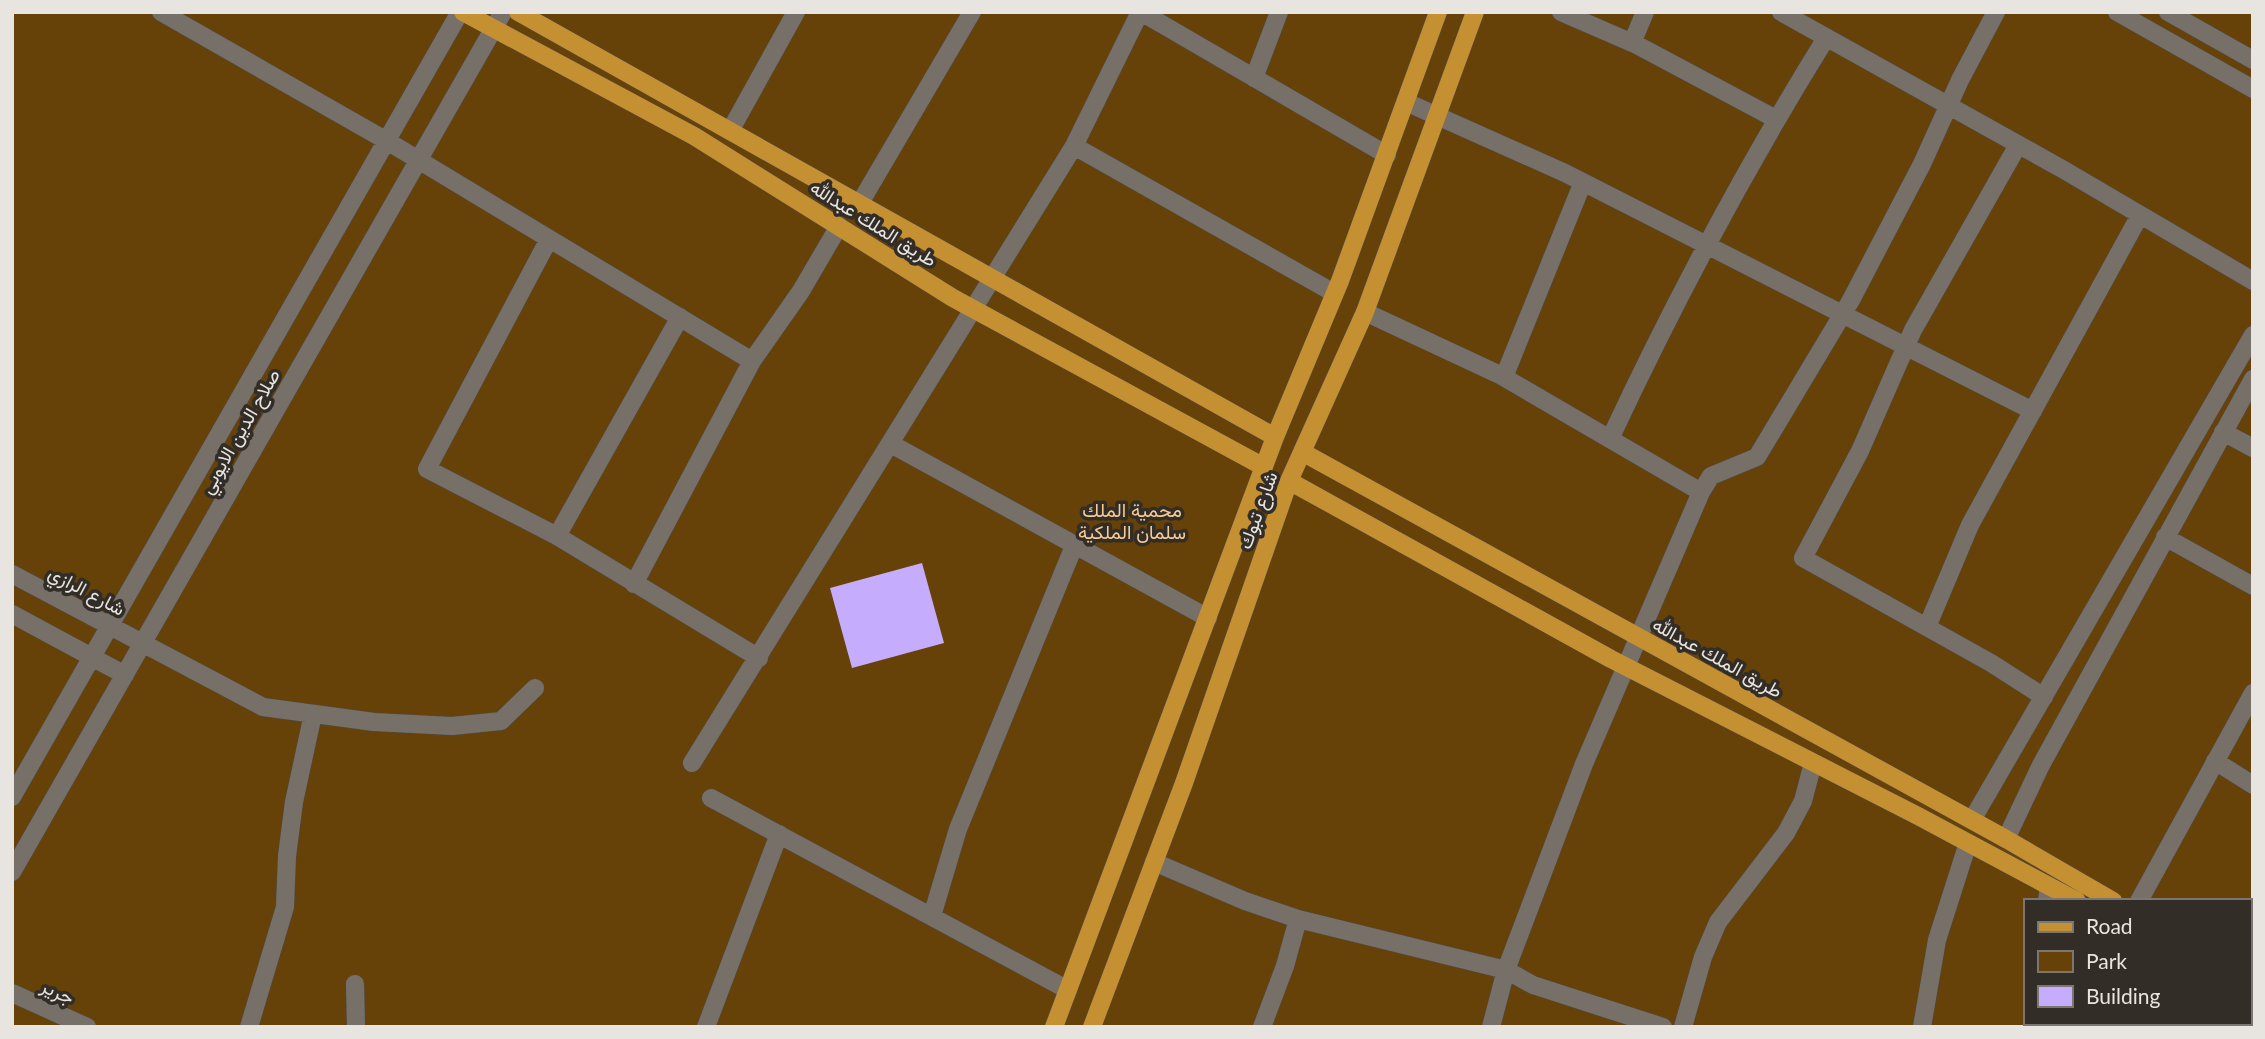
<svg xmlns="http://www.w3.org/2000/svg" width="2265" height="1039" viewBox="0 0 2265 1039" font-family="Lato,Vazirmatn,sans-serif">
  <style>
    .green { fill: #664208; fill-rule: evenodd }
    .building { fill: #c6acfd }
    .lines { fill: none; stroke-linecap: round; stroke-linejoin: round }
    .minor-casing { stroke: #504b45; stroke-width: 19 }
    .major-casing { stroke: #504b45; stroke-width: 19 }
    .minor { stroke: #767069; stroke-width: 18 }
    .major { stroke: #c59031; stroke-width: 18 }
    .labels { text-anchor: middle; dominant-baseline: central; stroke-width: 7; stroke-linejoin: round; paint-order: stroke }
    .street-label { font-size: 19px; fill: #e8e4e0; stroke: #322d27 }
    .park-label { font-size: 19px; fill: #f7ca93; stroke: #322d27 }
  </style>
  <rect width="100%" height="100%" fill="#322d27"/>
  <path class="green" d="M12 12H2253V1027H12ZM2025 901H2249V1023H2025Z"/>
  <path class="building" d="M922 563 944 643 852 668 830 588Z"/>
  <g class="lines">
    <g class="minor-casing">
      <path id="minor" d="M161 12 387 141 752 361
        M1141 12 1387 155
        M1561 12 1637 45 1776 119
        M1781 12 2064 170 2253 281
        M2117 12 2253 89
        M2168 12 2253 60
        M1632 43 1645 12
        M1254 78 1279 12
        M1406 102 1565 173 2033 411
        M730 131 796 12
        M2018 145 1913 330 1860 451 1803 558 1991 663 2044 697
        M1074 146 1334 293
        M860 203 972 12
        M549 239 427 469 557 536 759 658
        M1365 312 1500 375 1701 492
        M1504 377 1583 182
        M2223 432 2253 448
        M1610 439C1674 302 1746 167 1826 38
        M891 444 1208 618
        M557 536 680 317
        M2165 537 2253 586
        M12 574 263 707 374 722 452 726 501 721 535 688
        M634 584 752 361 801 291 839 226
        M12 614 125 675
        M1927 627 1970 525 2140 215
        M2215 761 2253 785
        M692 763 1074 146 1140 12
        M12 797 460 12
        M711 798 1068 990
        M1972 820 2253 335
        M2006 839 2041 765 2253 379
        M1154 862 1245 901 1298 919 1506 970 1533 985 1663 1027
        M12 872 503 12
        M2047 901 2049 886
        M2139 901 2253 693
        M932 916 958 829 1074 546
        M355 984 356 1027
        M12 993 87 1027
        M249 1027 285 907 287 856 294 802 313 714
        M706 1027 779 834
        M1262 1027 1285 966 1298 919
        M1491 1027 1506 970 1584 764 1701 492 1711 476 1757 457 1851 300 1922 164 1960 80 1996 12
        M1683 1027 1703 957 1718 922 1786 833 1803 801 1813 763
        M1922 1027 1937 940 1968 843
        M2032 1027 2033 1023"/>
    </g>
    <g class="major-casing">
      <path id="major" d="M463 12 694 136 953 298 1264 467
        M518 12 1275 437
        M1302 452 2006 839 2113 901
        M1289 481 1611 659 1918 816 2077 901
        M2249 973 2253 975
        M2249 997 2253 1000
        M1054 1027 1275 437 1340 281 1438 12
        M1092 1027 1184 783 1289 481 1365 312 1475 12"/>
    </g>
    <use href="#minor" class="minor"/>
    <use href="#major" class="major"/>
  </g>
  <g class="labels">
    <g class="street-label">
      <text transform="translate(874 223) rotate(32)">طريق الملك عبدالله</text>
      <text transform="translate(239 431) rotate(-60)">صلاح الدين الايوبي</text>
      <text transform="translate(1257 510) rotate(-70)">شارع تبوك</text>
      <text transform="translate(87 590) rotate(28)">شارع الرازي</text>
      <text transform="translate(1718 657) rotate(29)">طريق الملك عبدالله</text>
      <text transform="translate(58 991) rotate(25)">جرير</text>
    </g>
    <g class="park-label">
      <text x="1132" y="509">محمية الملك<tspan x="1132" dy="22">سلمان الملكية</tspan></text>
    </g>
  </g>
  <rect width="2265" height="1039" fill="none" stroke="#e8e4e0" stroke-width="28"/>
  <rect x="2024" y="899" width="228" height="126" fill="#322d27" stroke="#7b7671" stroke-width="2"/>
  <rect x="2038" y="922" width="35" height="10" fill="#c59031" stroke="#7b7671" stroke-width="2"/>
  <text x="2086" y="934" font-size="21" fill="#e8e4e0">Road</text>
  <rect x="2038" y="951" width="35" height="21" fill="#664208" stroke="#7b7671" stroke-width="2"/>
  <text x="2086" y="969" font-size="21" fill="#e8e4e0">Park</text>
  <rect x="2038" y="986" width="35" height="21" fill="#c6acfd" stroke="#7b7671" stroke-width="2"/>
  <text x="2086" y="1004" font-size="21" fill="#e8e4e0">Building</text>
</svg>
